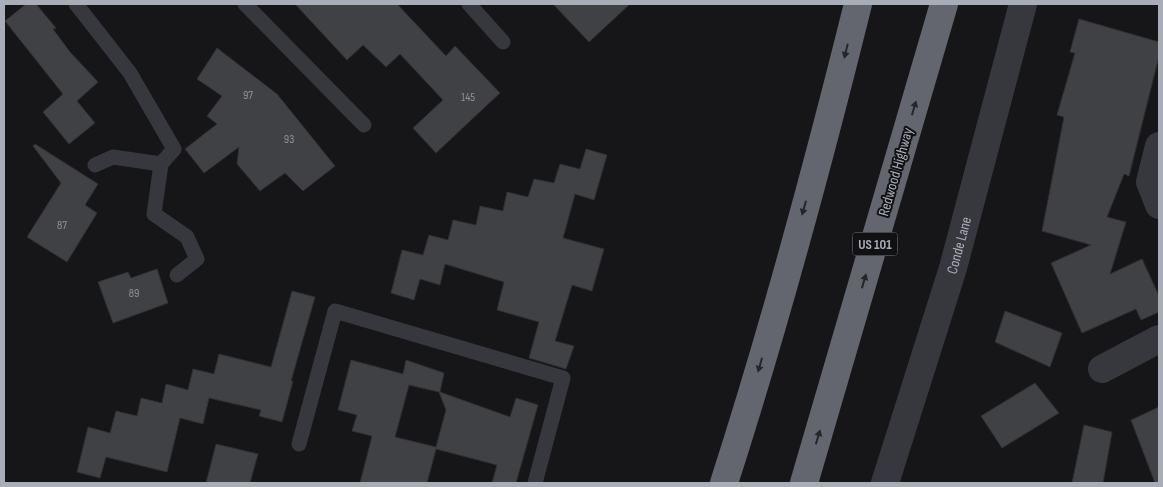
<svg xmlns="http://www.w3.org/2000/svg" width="1163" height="487" viewBox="0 0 1163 487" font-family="'Sofia Sans Condensed',sans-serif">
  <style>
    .building { fill: #404145; stroke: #303034; fill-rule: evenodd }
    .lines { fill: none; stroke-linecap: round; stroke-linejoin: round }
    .service { stroke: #37383d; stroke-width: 15 }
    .minor { stroke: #37383d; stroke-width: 28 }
    .tertiary { stroke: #37383d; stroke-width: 28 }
    .motorway { stroke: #63666e; stroke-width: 28 }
    .oneway { fill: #26262a }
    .labels { text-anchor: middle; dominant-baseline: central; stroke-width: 4; stroke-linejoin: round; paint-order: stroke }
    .number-label { font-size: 12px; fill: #8e929b }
    .shield { fill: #111113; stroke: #7b7e86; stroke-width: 1 }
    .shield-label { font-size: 14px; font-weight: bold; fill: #a8adb8 }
    .street-label { font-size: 15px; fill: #a8adb8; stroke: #111113 }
  </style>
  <rect width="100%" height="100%" fill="#161618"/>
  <path class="building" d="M26 4H36L56 28 53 29 70 52 98 82 77 101 95 123 69 144 43 112 63 94 5 21Z
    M295 4H397L446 56 455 46 500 93 436 153 413 128 443 100 400 54 386 67 363 45 347 60Z
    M553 4H630L589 42Z
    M1079 19 1159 42V56L1129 176 1124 174 1107 217 1126 222 1110 274 1142 259 1159 296V312L1141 320 1136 309 1082 333 1051 263 1091 245 1042 231 1064 117 1057 115 1075 53 1070 52Z
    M217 48 277 94 335 166 303 191 285 173 260 191 237 164 239 147 204 173 185 149 217 124 207 116 222 96 197 79Z
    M35 144 98 184 85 205 97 213 67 262 27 237 61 183 33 146Z
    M586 149 607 155 594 200 575 194 563 238 604 249 592 291 572 285 555 341 574 346 566 369 529 358 539 322 497 310 504 282 445 264 440 285 420 279 414 300 391 293 402 250 423 255 429 235 448 240 453 220 476 225 480 206 503 211 507 192 528 197 534 179 554 183 560 164 580 169Z
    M157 269 168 303 113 323 98 282 128 272 131 278Z
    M292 291 315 297 291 381H293L282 422 259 416 261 410 209 398 203 424 180 418 167 472 106 457 100 478 77 472 88 427 110 433 116 411 137 416 141 398 162 403 166 384 188 390 193 369 214 374 219 354 271 367Z
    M1005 311 1062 333 1050 367 995 342Z
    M351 360 403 374 406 360 444 373 440 392 510 417 516 398 538 405 516 483H492L497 465 436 449 427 483H360L372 436 352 431 357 415 338 410ZM409 385 439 392 446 410 436 447 395 437Z
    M1035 383 1059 413 1002 448 981 416Z
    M1159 407V483H1155L1131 420Z
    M1084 425 1112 432 1103 483H1072Z
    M216 444 258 454 250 483H206Z"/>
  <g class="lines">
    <path class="service" d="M76 4 130 73 174 149 161 164 113 157 95 165
      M245 4 364 125
      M469 4 503 42
      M161 164 154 214 187 237 197 259 177 275
      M299 444 335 311 563 378 535 483"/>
    <path class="minor" d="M1159 146 1150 182 1159 205
      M1102 369 1159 339"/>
    <path class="tertiary" id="s1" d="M885 483 953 268 1023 4"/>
    <path class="motorway" d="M724 483C775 325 818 165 858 4
      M804 483 944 4"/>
  </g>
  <defs><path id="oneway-solid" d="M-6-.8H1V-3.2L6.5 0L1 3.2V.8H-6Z" transform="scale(1.25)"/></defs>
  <g class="oneway">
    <use href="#oneway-solid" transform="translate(846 51) rotate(104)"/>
    <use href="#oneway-solid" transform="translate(914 108) rotate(-74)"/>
    <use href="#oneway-solid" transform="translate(804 208) rotate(106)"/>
    <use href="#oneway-solid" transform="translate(864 281) rotate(-74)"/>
    <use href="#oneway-solid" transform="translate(760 365) rotate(106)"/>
    <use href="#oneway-solid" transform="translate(818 437) rotate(-73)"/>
  </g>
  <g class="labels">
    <g class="number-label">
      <text x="248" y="95">97</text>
      <text x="468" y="97">145</text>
      <text x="289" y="139">93</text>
      <text x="62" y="225">87</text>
      <text x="134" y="293">89</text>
    </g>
    <rect class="shield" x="852.5" y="232.5" width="45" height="23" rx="4"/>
    <g class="shield-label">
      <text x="875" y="244">US 101</text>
    </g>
    <g class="street-label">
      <text transform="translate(896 172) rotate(-74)">Redwood Highway</text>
      <text stroke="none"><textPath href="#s1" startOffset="249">Conde Lane</textPath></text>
    </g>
  </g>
  <rect width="1163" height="487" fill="none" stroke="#a8adb8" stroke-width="10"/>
</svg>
